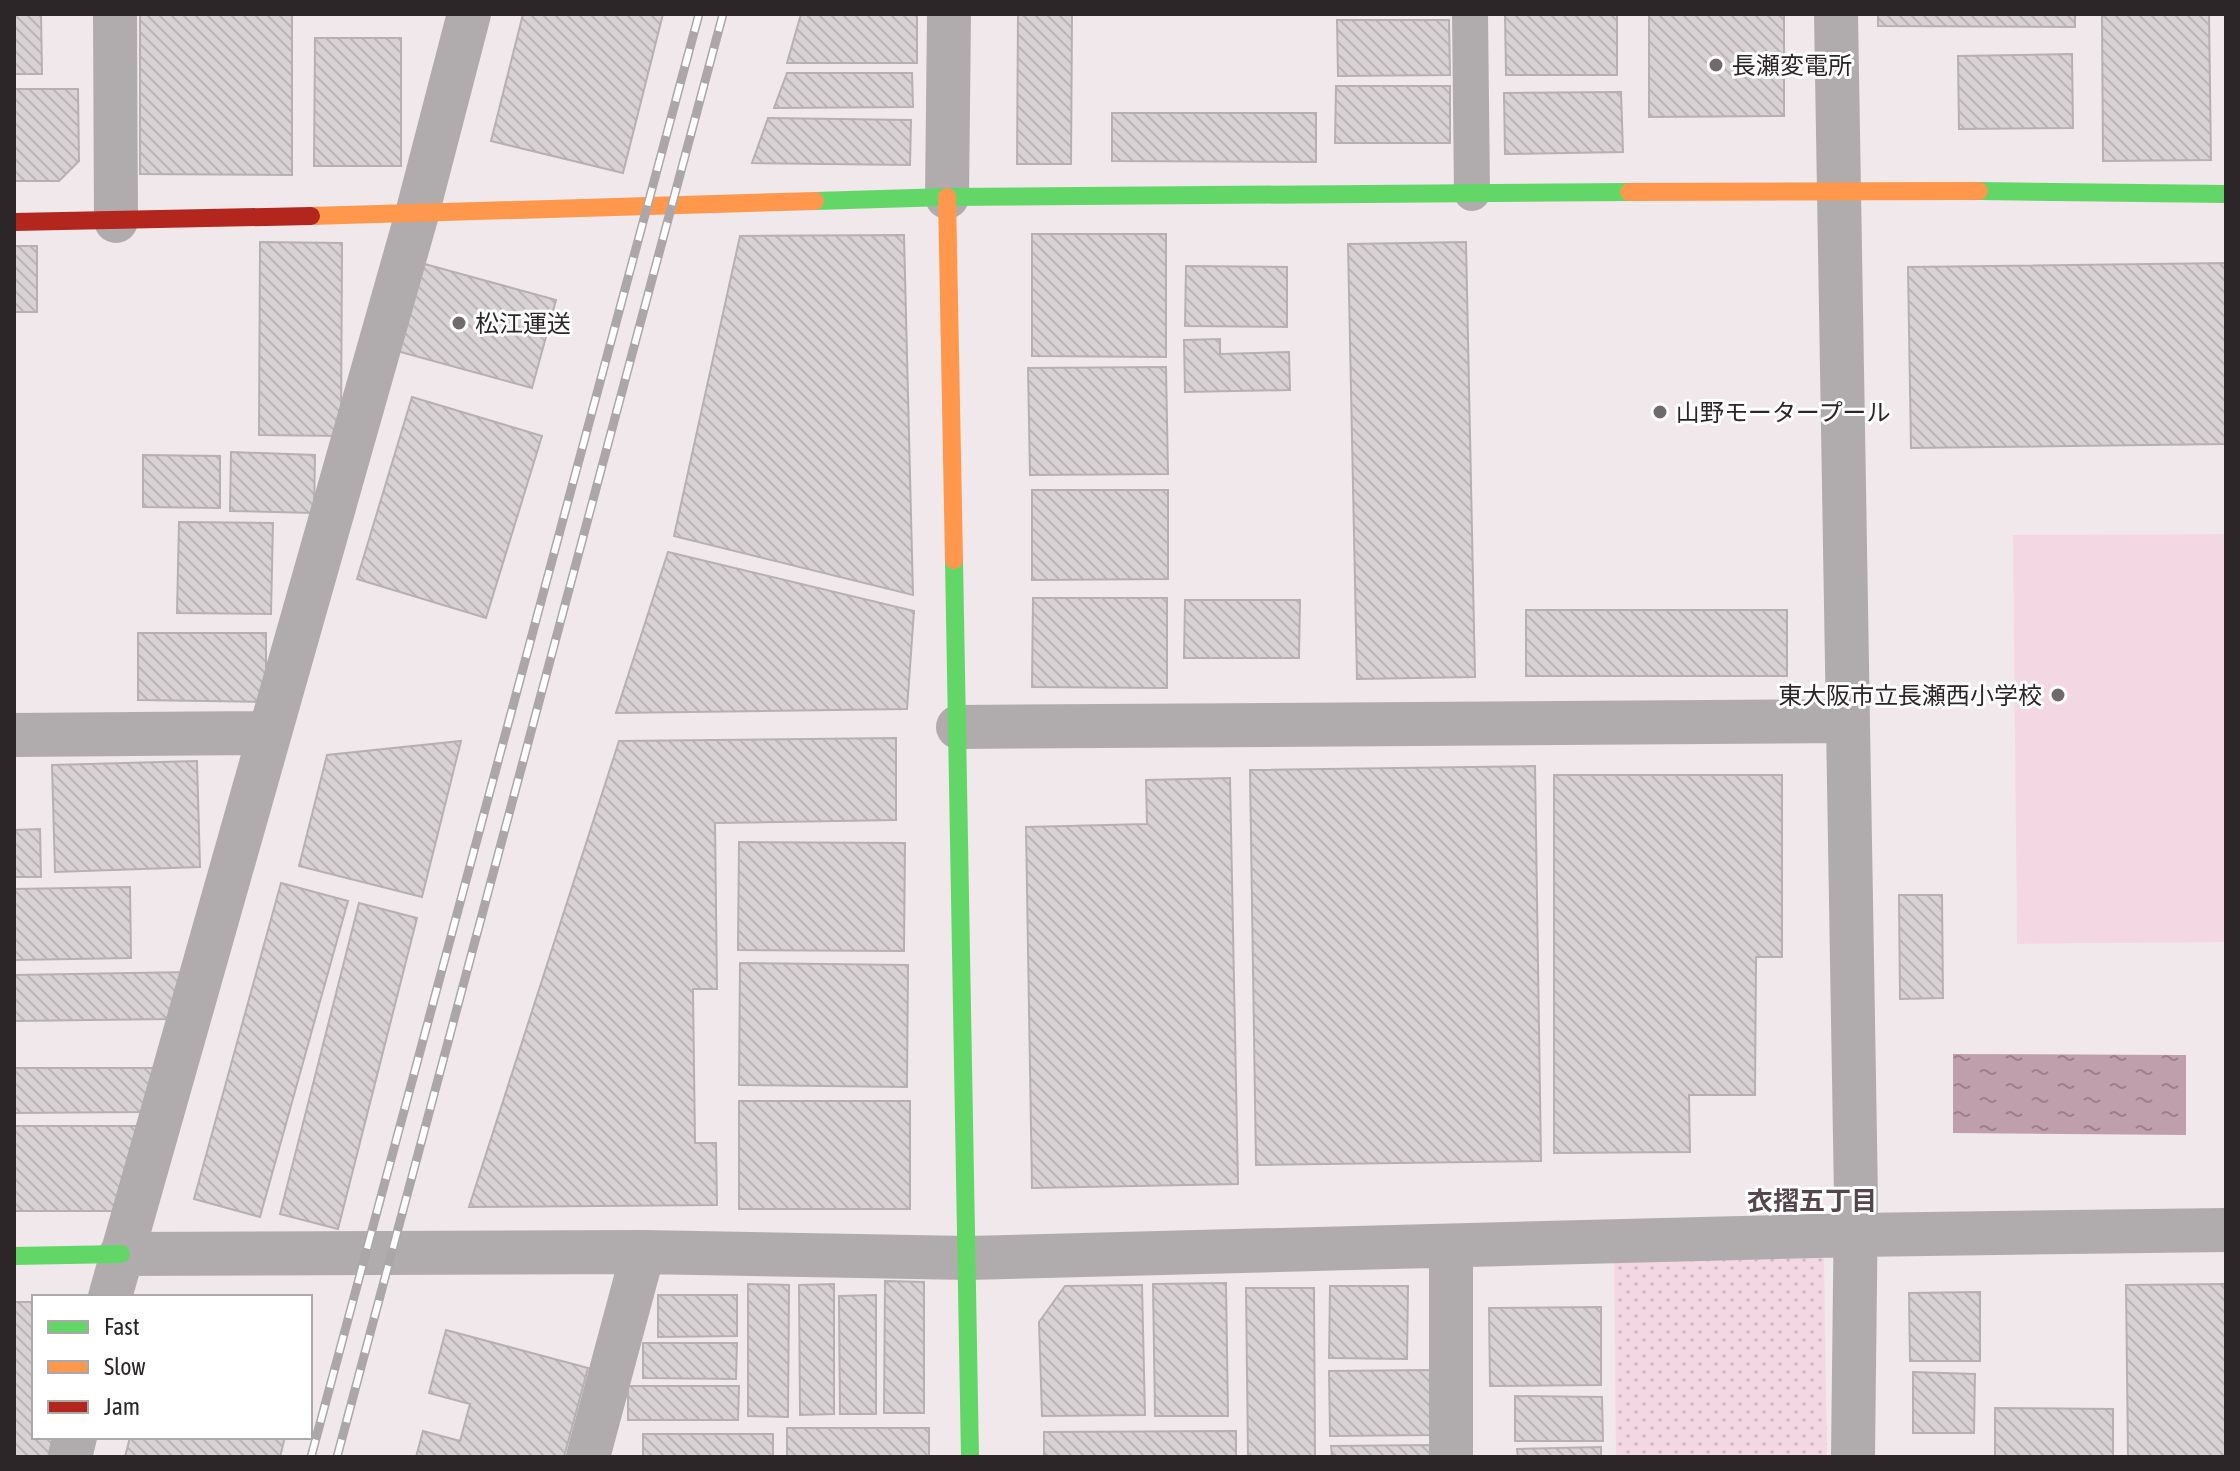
<svg xmlns="http://www.w3.org/2000/svg" width="2240" height="1471" viewBox="0 0 2240 1471" font-family="'Asap Condensed','Noto Sans JP',sans-serif">
  <style>
    .grass { fill: url(#grass-dots) }
    .garden { fill: #f3d8e3 }
    .water { fill: url(#water-ripples) }
    .building { fill: url(#building-back-hatch); stroke: #b7b0b3; stroke-width: 2 }
    .lines { fill: none; stroke-linecap: round; stroke-linejoin: round }
    .lane { stroke: #b0acad; stroke-width: 36 }
    .street { stroke: #b0acad; stroke-width: 44 }
    .fast { stroke: #63d668; stroke-width: 18 }
    .slow { stroke: #ff974d; stroke-width: 18 }
    .jam { stroke: #b3261e; stroke-width: 18 }
    .rail-casing { stroke: #aba7a8; stroke-width: 9 }
    .rail { stroke: #fff; stroke-width: 6; stroke-dasharray: 18; stroke-linecap: butt }
    .poi-dot { fill: #716a6d; stroke: #fff; stroke-width: 3 }
    .labels { text-anchor: middle; dominant-baseline: central; stroke-width: 6; stroke-linejoin: round; paint-order: stroke }
    .poi-label { font-size: 24px; fill: #2c2628; stroke: #fff; text-anchor: start }
    .neighbourhood-label { font-size: 26px; font-weight: bold; fill: #54464c; stroke: #fff }
  </style>
  <defs>
    <pattern id="grass-dots" width="8" height="8" patternUnits="userSpaceOnUse" patternTransform="scale(2)"><rect width="8" height="8" fill="#f3d8e3"/><path d="M2 2h.1M6 6h.1" fill="none" stroke="#d0b9c3" stroke-width="1.8" stroke-linecap="round"/></pattern>
    <pattern id="water-ripples" width="26" height="14" patternUnits="userSpaceOnUse" patternTransform="scale(2)"><rect width="26" height="14" fill="#c09fad"/><path d="M2 4q2-2 4 0t4 0M15 11q2-2 4 0t4 0" fill="none" stroke="#9c818d"/></pattern>
    <pattern id="building-back-hatch" width="6" height="6" patternUnits="userSpaceOnUse" patternTransform="scale(2)"><rect width="6" height="6" fill="#d9d2d5"/><path d="M-1 5l2 2M0 0l6 6M5-1l2 2" fill="none" stroke="#bab4b7"/></pattern>
  </defs>
  <rect width="100%" height="100%" fill="#f1e8ec"/>
  <path class="grass" d="M1824 1258 1827 1457H1616L1614 1260Z"/>
  <path class="garden" d="M2226 534V942L2017 944 2013 535Z"/>
  <path class="water" d="M1953 1054 2186 1055V1135L1953 1133Z"/>
  <path class="building" d="M14 14H41L42 74H14Z
    M140 14H292V175L140 174Z
    M523 14H663L623 173 491 141Z
    M801 14H917V63H787Z
    M1018 14H1072L1071 164H1017Z
    M1505 14H1617V75H1506Z
    M1649 14H1784V116L1649 117Z
    M1878 14H2075V27L1878 26Z
    M2102 14H2209L2211 160 2103 161Z
    M1337 20H1449L1450 75 1338 76Z
    M315 38H401V166H314Z
    M2072 54 2073 128 1959 129 1958 56Z
    M787 73H912L913 107 774 108Z
    M1336 86H1450V143H1335Z
    M14 89H78L79 161 59 181H14Z
    M1621 92 1623 152 1505 154 1504 93Z
    M1112 113H1316V162L1112 161Z
    M768 118 911 120 910 165 752 163Z
    M1032 234H1166V357L1032 356Z
    M904 235 913 595 674 536 740 236Z
    M260 242 342 243 341 436 259 435Z
    M1466 242 1475 677 1357 679 1348 244Z
    M14 246H37V312H14Z
    M421 263 556 300 532 388 397 351Z
    M2226 263V444L1911 448 1908 267Z
    M1186 266 1287 267V327L1185 326Z
    M1220 339V354L1289 352 1290 390 1185 392 1184 340Z
    M1166 367 1168 474 1030 475 1028 368Z
    M412 397 542 436 486 618 357 579Z
    M231 452 315 455 314 513 230 511Z
    M143 455 220 456V508L143 507Z
    M1032 490H1168V579L1032 580Z
    M179 522 273 523 271 614 177 613Z
    M668 552 914 611 907 709 616 713Z
    M1033 598H1167V688L1032 687Z
    M1185 600H1300L1299 658H1184Z
    M1526 610H1787V676H1526Z
    M138 633H266V702L138 700Z
    M896 738V820L715 823 717 989H693L695 1143H716L717 1205 469 1207 619 741Z
    M461 741 422 897 299 866 327 755Z
    M197 761 200 867 55 872 52 765Z
    M1535 766 1541 1161 1256 1165 1250 770Z
    M1554 775H1782V957H1756L1755 1095H1689L1690 1152 1554 1153Z
    M1230 778 1238 1184 1032 1188 1026 827 1147 824 1146 780Z
    M40 829 41 877H14V830Z
    M739 842 905 843 904 951 738 950Z
    M281 883 348 901 260 1217 194 1199Z
    M130 887 131 958 14 960V889Z
    M1899 895H1942L1943 998 1900 999Z
    M359 903 417 918 338 1229 280 1214Z
    M740 963 908 965 907 1087 739 1085Z
    M190 972 171 1019 14 1021V975Z
    M14 1068H158L141 1112 14 1113Z
    M739 1101H910V1209H739Z
    M14 1126H143L117 1211H14Z
    M885 1281 924 1282V1413H884Z
    M1226 1283 1228 1416H1155L1153 1284Z
    M748 1284 789 1285 788 1417 748 1416Z
    M834 1284V1414L800 1415 799 1285Z
    M2226 1284V1457H2128L2126 1285Z
    M1142 1285 1145 1415 1042 1416 1039 1322 1065 1286Z
    M1330 1286H1408L1407 1359 1329 1358Z
    M1246 1288H1314L1315 1457H1248Z
    M1980 1292V1361H1910L1909 1293Z
    M658 1295H737V1336L658 1337Z
    M876 1295V1414H840L839 1296Z
    M14 1302H34V1437H53L48 1457H14Z
    M1601 1307V1385L1490 1386 1489 1308Z
    M446 1330 588 1368 564 1457H416L423 1431 460 1441 470 1404 429 1393Z
    M643 1343H737L736 1379 643 1378Z
    M1431 1370 1432 1435 1330 1436 1329 1371Z
    M1913 1372 1975 1374 1974 1433H1913Z
    M628 1386H739L738 1420H628Z
    M1515 1396 1602 1397 1603 1441H1515Z
    M1995 1408 2113 1409V1457H1995Z
    M787 1428H929V1457H787Z
    M1236 1431V1457H1044V1432Z
    M643 1434H773V1457H643Z
    M130 1437H285L280 1457H125Z
    M1430 1445V1457H1332L1331 1446Z
    M1601 1447V1457H1518L1517 1449Z"/>
  <g class="lines">
    <path class="lane" d="M1470 14 1472 193"/>
    <path class="street" d="M115 14 116 221
      M1836 14 1856 1197 1853 1457
      M947 197 949 14
      M958 727 1847 721
      M14 735 270 733
      M121 1254 643 1252 968 1258 1856 1235 2226 1230
      M110 1297 417 214 469 14
      M70 1457 75 1437
      M588 1457 643 1252
      M1451 1457V1246"/>
    <path class="fast" d="M1979 191 2226 194
      M815 201 947 197 1629 192
      M954 560 970 1457
      M14 1256 121 1254"/>
    <path class="slow" d="M1629 192 1979 191
      M947 197 954 560
      M311 216 815 201"/>
    <path class="jam" d="M14 222 311 216"/>
    <g class="rail-casing">
      <path id="rail" d="M311 1457 699 14
        M337 1457 723 14"/>
    </g>
    <use href="#rail" class="rail"/>
  </g>
  <g class="poi-dot">
    <circle cx="1716" cy="65" r="8"/>
    <circle cx="459" cy="323" r="8"/>
    <circle cx="1660" cy="412" r="8"/>
    <circle cx="2058" cy="695" r="8"/>
  </g>
  <g class="labels">
    <g class="poi-label">
      <text x="1732" y="65">長瀬変電所</text>
      <text x="475" y="323">松江運送</text>
      <text x="1676" y="412">山野モータープール</text>
      <text x="2042" y="695" text-anchor="end">東大阪市立長瀬西小学校</text>
    </g>
    <g class="neighbourhood-label">
      <text x="1812" y="1201">衣摺五丁目</text>
    </g>
  </g>
  <rect width="2240" height="1471" fill="none" stroke="#2c2628" stroke-width="32"/>
  <rect x="32" y="1295" width="280" height="144" fill="#ffffff" stroke="#aba8a9" stroke-width="2"/>
  <rect x="48" y="1321" width="40" height="12" fill="#63d668" stroke="#aba8a9" stroke-width="2"/>
  <text x="104" y="1335" font-size="24" fill="#2c2628">Fast</text>
  <rect x="48" y="1361" width="40" height="12" fill="#ff974d" stroke="#aba8a9" stroke-width="2"/>
  <text x="104" y="1375" font-size="24" fill="#2c2628">Slow</text>
  <rect x="48" y="1401" width="40" height="12" fill="#b3261e" stroke="#aba8a9" stroke-width="2"/>
  <text x="104" y="1415" font-size="24" fill="#2c2628">Jam</text>
</svg>
